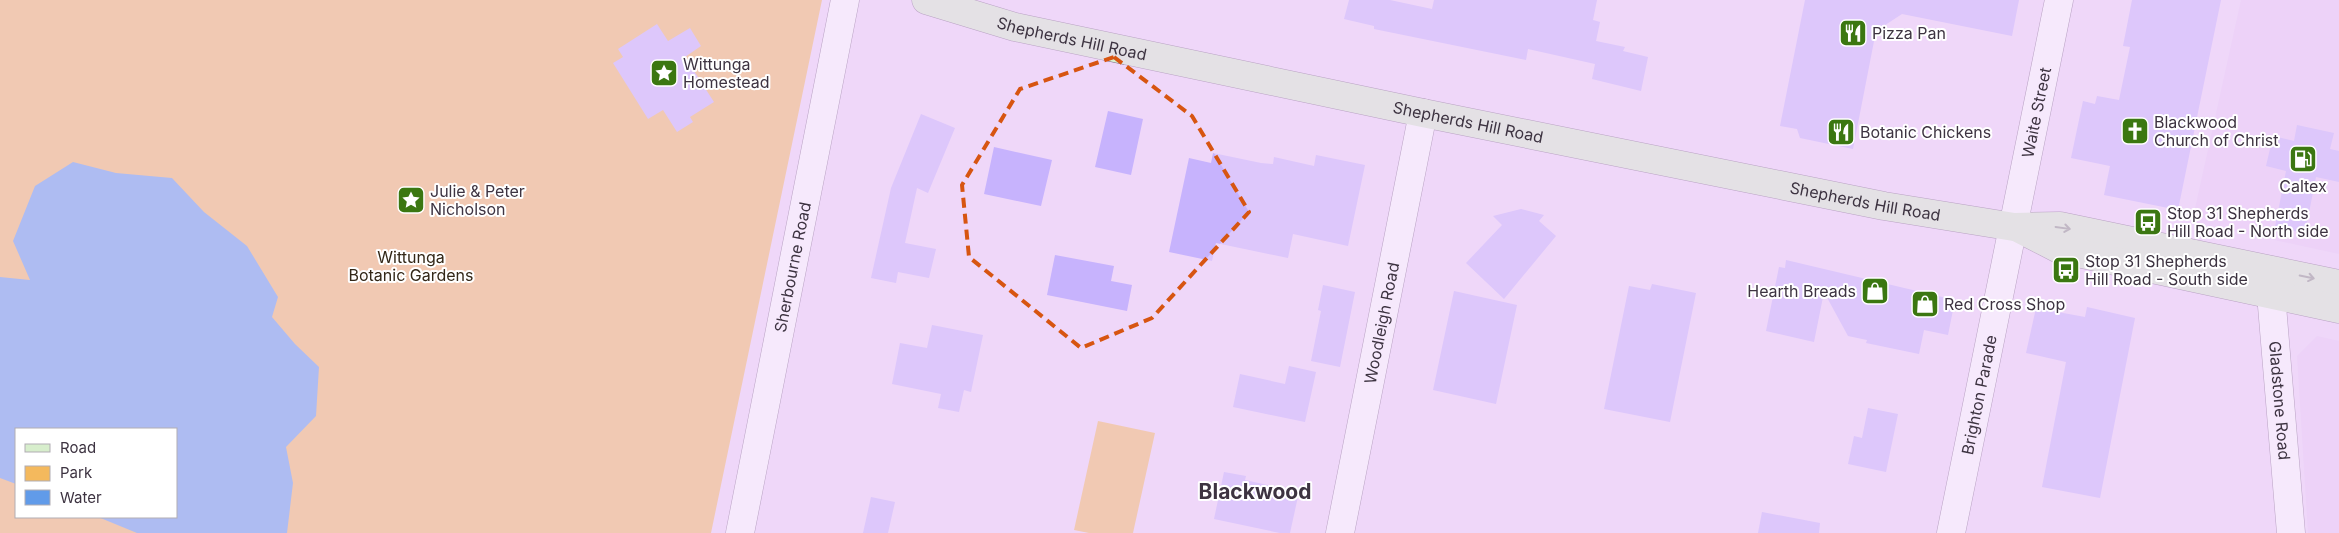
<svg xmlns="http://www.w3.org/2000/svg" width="2339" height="533" viewBox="0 0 2339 533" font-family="Inter,sans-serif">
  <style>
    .built { fill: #eacdf6 }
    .green { fill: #f4b95d; fill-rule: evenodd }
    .water { fill: #619be9 }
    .building { fill: #c7b3fd }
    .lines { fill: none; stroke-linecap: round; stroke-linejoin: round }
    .minor-casing { stroke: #796382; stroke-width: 29 }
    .secondary-casing { stroke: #796382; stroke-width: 29 }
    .minor { stroke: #fff; stroke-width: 28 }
    .secondary { stroke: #d7eecc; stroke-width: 28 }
    .oneway { stroke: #8a9086 }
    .marked { fill: none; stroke: #d75511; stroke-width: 4; stroke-dasharray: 10 6; stroke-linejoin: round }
    .labels { text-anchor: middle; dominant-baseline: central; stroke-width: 4; stroke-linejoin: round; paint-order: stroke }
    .poi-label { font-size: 16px; fill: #3d3341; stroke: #fff; text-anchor: start }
    .street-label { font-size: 16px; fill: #3d3341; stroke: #fff }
    .park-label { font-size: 16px; fill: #332717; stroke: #fff }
    .district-label { font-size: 21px; font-weight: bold; fill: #3d3341; stroke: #fff }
  </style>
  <rect width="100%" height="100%" fill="#efd7f9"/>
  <path class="built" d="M2241 0H2339V254L2192 222Z
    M2317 336 2339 341V533H2308L2297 356Z"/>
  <path class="green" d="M0 0H822L711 533H0ZM16 429H176V517H16Z
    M1098 421 1155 433 1133 533H1089L1074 530Z"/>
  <path class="water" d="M73 162 116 173 172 178 204 212 247 246 278 297 272 317 295 344 319 367 316 416 286 447 293 483 287 533H137L98 517H176V429H16V484L0 478V277L30 280 13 241 35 186Z"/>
  <path class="building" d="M1349 0H1390L1432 9 1434 0H1597L1593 20 1600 22 1596 41 1625 47 1623 51 1648 57 1641 91 1592 79 1595 64 1528 49 1526 60 1374 29V26L1344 19Z
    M1805 0H2019L2012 36 1902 14 1876 31 1853 149 1800 138 1797 129 1780 126Z
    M2132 0H2221L2178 210 2104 195 2110 166 2071 158 2083 101 2095 104 2097 96 2119 100 2130 47 2123 46Z
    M657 24 668 41 690 28 701 46 685 57 714 102 690 117 693 122 677 132 663 110 648 119 613 63 623 57 618 49Z
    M1108 111 1143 119 1131 175 1095 167Z
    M921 114 955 128 928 193 917 188 905 243 936 249 929 278 898 272 896 283 871 278 891 188Z
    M2297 125 2334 133 2330 149 2339 151V182L2316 177 2305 233 2275 227 2286 171 2266 166 2273 136 2294 141Z
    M994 147 1052 160 1041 206 984 194Z
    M1213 153 1261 163 1273 164 1274 157 1314 166 1316 155 1365 165 1348 246 1293 234 1288 258 1216 243 1212 261 1169 252 1189 158 1211 163Z
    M1521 209 1544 215 1539 221 1556 236 1504 299 1466 263 1502 225 1493 216Z
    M1055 255 1114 266 1111 281 1132 285 1127 311 1047 295Z
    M1786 260 1955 300 1948 335 1924 330 1919 354 1866 343 1867 340 1848 336 1824 292 1814 342 1766 331 1779 267 1785 268Z
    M1652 284 1696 293 1670 422 1604 409 1629 286 1650 290Z
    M1323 285 1355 292 1340 367 1311 361 1321 311 1318 310Z
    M1454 291 1517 305 1496 404 1433 390Z
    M2087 307 2135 318 2100 498 2042 487 2066 362 2026 353 2036 308 2085 317Z
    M932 325 983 335 971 392 964 390 959 412 938 408 941 394 892 384 900 343 927 348Z
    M1289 366 1316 372 1305 422 1233 407 1240 374 1285 384Z
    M1868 408 1898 414 1886 472 1848 464 1854 436 1862 438Z
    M1224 472 1246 476 1245 480 1299 492 1290 533H1280L1214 519Z
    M871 497 895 502 888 533H863Z
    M1762 512 1820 523 1819 533H1758Z"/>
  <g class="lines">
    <g class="minor-casing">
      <g id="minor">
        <path id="s1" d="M2269 270 2291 533"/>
        <path id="s2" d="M740 533 845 0"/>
        <path id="s3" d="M1340 533 1423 113"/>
        <path id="s4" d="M1951 533 2059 0"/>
      </g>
    </g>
    <g class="secondary-casing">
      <g id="secondary">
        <path id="s5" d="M926 0 1015 27 1423 113 1884 206 2014 227 2060 226 2339 284"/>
        <path d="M2020 229 2059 249 2339 309"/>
      </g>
    </g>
    <use href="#minor" class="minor"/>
    <use href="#secondary" class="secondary"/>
  </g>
  <defs><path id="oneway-shaft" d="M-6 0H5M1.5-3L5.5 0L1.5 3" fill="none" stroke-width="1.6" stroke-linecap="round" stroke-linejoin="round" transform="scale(1.25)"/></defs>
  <g class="oneway">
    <use href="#oneway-shaft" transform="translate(2063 228) rotate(8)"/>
    <use href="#oneway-shaft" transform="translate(2307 277) rotate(12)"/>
  </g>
  <path d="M0 0H2339V533H0ZM1114 57 1192 116 1249 212 1152 318 1081 348 969 257 962 185 1020 89Z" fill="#efd7f9" fill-opacity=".55" fill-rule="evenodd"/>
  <path class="marked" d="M1114 57 1192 116 1249 212 1152 318 1081 348 969 257 962 185 1020 89Z"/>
  <defs>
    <g id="restaurant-square" transform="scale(1.4375)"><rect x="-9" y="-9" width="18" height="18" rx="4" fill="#3b7711" stroke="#fff"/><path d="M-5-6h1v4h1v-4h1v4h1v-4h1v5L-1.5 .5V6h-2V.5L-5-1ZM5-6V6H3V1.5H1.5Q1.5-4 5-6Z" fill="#fff"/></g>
    <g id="sight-square" transform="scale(1.4375)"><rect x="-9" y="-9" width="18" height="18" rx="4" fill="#3b7711" stroke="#fff"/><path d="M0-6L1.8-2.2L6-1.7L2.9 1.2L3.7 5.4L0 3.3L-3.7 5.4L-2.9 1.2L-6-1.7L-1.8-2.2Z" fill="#fff"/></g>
    <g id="church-square" transform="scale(1.4375)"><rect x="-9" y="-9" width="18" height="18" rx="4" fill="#3b7711" stroke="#fff"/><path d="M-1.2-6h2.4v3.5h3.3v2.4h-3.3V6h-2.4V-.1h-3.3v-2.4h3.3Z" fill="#fff"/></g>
    <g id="fuel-square" transform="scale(1.4375)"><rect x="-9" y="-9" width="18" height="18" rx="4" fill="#3b7711" stroke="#fff"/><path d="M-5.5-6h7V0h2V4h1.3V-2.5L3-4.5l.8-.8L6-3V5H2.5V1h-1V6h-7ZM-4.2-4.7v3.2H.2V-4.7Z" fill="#fff"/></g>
    <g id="bus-square" transform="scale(1.4375)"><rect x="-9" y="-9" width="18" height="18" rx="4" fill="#3b7711" stroke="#fff"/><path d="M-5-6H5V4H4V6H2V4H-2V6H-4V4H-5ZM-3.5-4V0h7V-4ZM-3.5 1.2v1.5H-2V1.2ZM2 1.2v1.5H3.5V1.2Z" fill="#fff"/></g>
    <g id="shop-square" transform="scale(1.4375)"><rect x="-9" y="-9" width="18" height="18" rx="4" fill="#3b7711" stroke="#fff"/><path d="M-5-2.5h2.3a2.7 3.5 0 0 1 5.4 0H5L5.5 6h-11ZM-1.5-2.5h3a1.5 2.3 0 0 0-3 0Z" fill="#fff"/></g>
  </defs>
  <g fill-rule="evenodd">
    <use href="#restaurant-square" x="1853" y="33"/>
    <use href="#sight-square" x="664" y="73"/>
    <use href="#church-square" x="2135" y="131"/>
    <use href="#restaurant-square" x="1841" y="132"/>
    <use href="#fuel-square" x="2303" y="159"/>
    <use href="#sight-square" x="411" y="200"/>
    <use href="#bus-square" x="2148" y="222"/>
    <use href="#bus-square" x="2066" y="270"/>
    <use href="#shop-square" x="1875" y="291"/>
    <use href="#shop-square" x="1925" y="304"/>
  </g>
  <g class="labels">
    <g class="poi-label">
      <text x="1872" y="33">Pizza Pan</text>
      <text x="683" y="64">Wittunga<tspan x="683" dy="18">Homestead</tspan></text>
      <text x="2154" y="122">Blackwood<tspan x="2154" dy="18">Church of Christ</tspan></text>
      <text x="1860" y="132">Botanic Chickens</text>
      <text x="2303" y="186" text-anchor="middle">Caltex</text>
      <text x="430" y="191">Julie &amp; Peter<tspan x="430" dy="18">Nicholson</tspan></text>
      <text x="2167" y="213">Stop 31 Shepherds<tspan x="2167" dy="18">Hill Road - North side</tspan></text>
      <text x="2085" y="261">Stop 31 Shepherds<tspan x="2085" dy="18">Hill Road - South side</tspan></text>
      <text x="1856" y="291" text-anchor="end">Hearth Breads</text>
      <text x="1944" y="304">Red Cross Shop</text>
    </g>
    <g class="street-label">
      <text stroke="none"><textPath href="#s5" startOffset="151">Shepherds Hill Road</textPath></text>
      <text stroke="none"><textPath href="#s4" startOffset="429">Waite Street</textPath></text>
      <text stroke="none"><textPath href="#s5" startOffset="556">Shepherds Hill Road</textPath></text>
      <text stroke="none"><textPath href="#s5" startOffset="961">Shepherds Hill Road</textPath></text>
      <text stroke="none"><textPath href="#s2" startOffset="271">Sherbourne Road</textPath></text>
      <text stroke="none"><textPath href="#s3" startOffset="214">Woodleigh Road</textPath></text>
      <text stroke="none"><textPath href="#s4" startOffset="141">Brighton Parade</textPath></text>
      <text stroke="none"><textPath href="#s1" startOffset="131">Gladstone Road</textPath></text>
    </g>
    <g class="park-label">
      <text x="411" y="257">Wittunga<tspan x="411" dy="18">Botanic Gardens</tspan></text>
    </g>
    <g class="district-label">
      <text x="1255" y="491">Blackwood</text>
    </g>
  </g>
  <rect x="15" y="428" width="162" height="90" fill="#ffffff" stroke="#b1adb3"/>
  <rect x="25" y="444" width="25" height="8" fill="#d7eecc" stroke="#b1adb3"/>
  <text x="60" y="453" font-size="15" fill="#3d3341">Road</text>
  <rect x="25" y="466" width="25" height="15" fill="#f4b95d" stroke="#b1adb3"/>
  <text x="60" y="478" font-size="15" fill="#3d3341">Park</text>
  <rect x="25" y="490" width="25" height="15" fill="#619be9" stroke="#b1adb3"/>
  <text x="60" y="503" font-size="15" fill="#3d3341">Water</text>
</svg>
